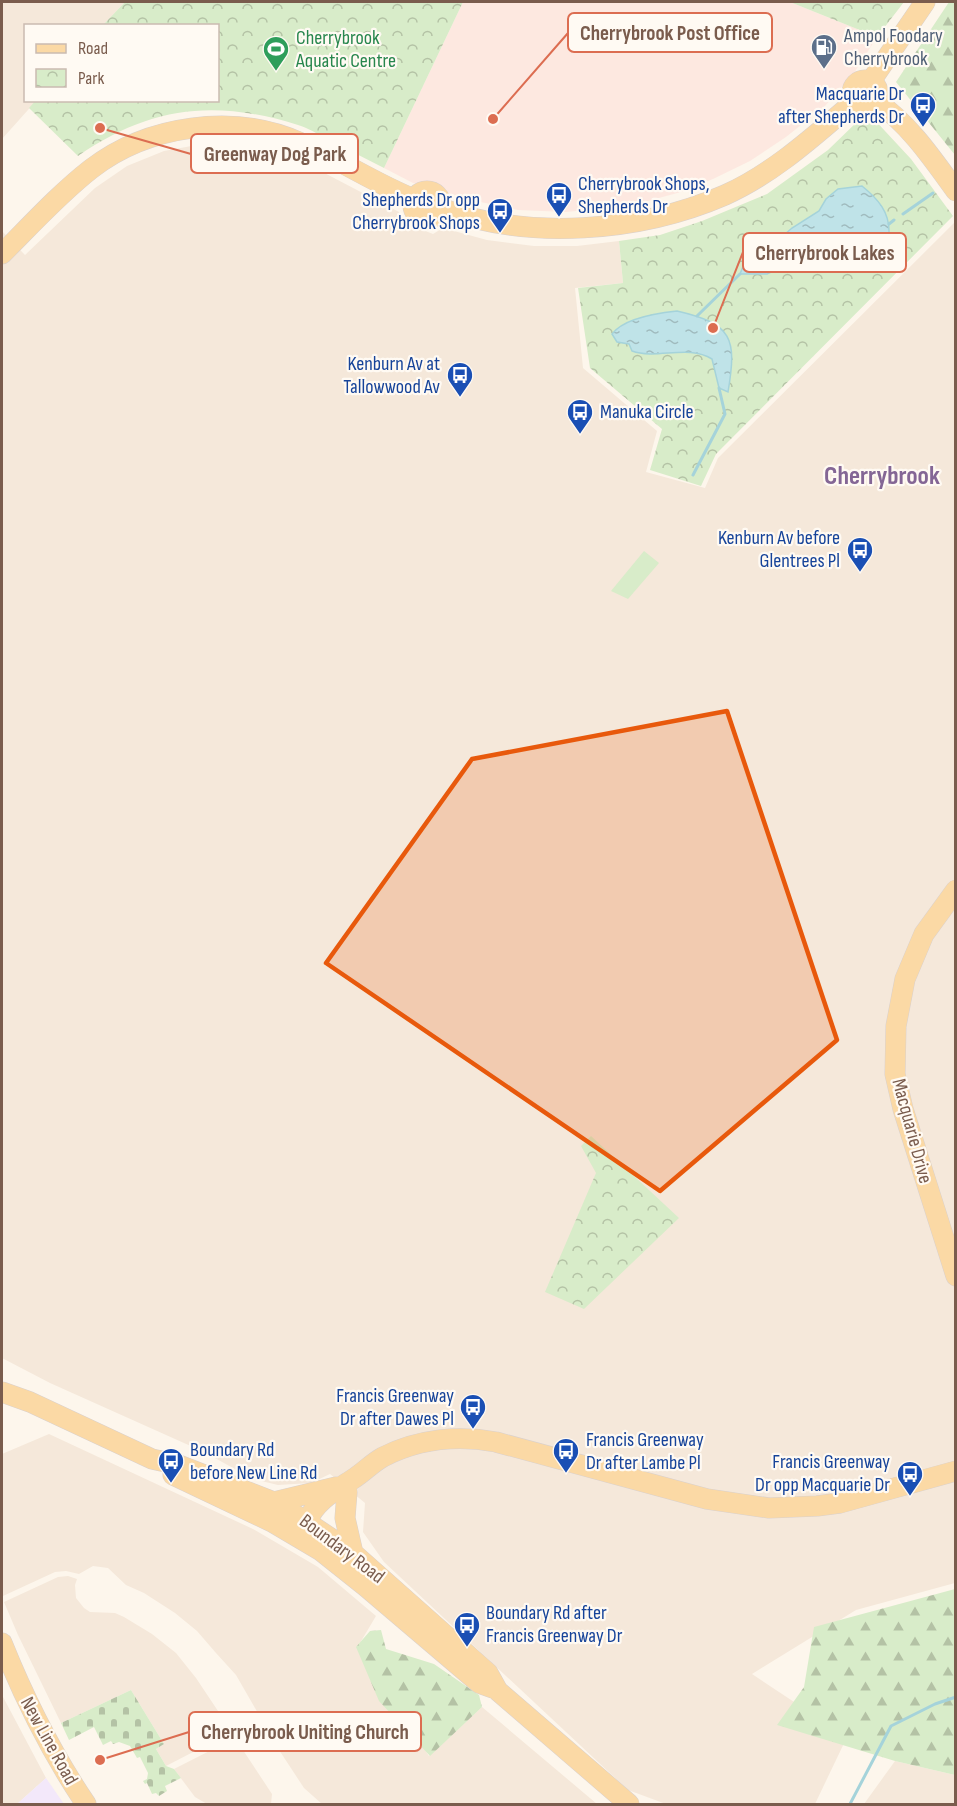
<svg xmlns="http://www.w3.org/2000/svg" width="957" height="1806" viewBox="0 0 957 1806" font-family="'Sofia Sans Condensed',sans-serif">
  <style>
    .residential { fill: #f5e8da }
    .commercial { fill: #fde8e0 }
    .education { fill: #f3e8fa }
    .forest { fill: url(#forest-firs) }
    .cemetery { fill: url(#cemetery-stones) }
    .park { fill: url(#park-crowns) }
    .garden { fill: #d8ecc9 }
    .water { fill: url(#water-ripples); stroke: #a5d3da; stroke-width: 1.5 }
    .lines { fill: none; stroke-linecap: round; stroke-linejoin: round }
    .stream { stroke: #a5d3da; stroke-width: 3 }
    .major-casing { stroke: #dad1cd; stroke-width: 21 }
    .major { stroke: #fbd9a5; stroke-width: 20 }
    .marked { fill: #e8590c; fill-opacity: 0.2; stroke: #e8590c; stroke-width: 4.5; stroke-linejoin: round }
    .labels { text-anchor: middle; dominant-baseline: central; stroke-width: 4.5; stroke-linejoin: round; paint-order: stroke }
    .service-label { font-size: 20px; fill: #4e5e75; stroke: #fffaf3; text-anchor: start }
    .leisure-label { font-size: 20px; fill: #27864d; stroke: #fffaf3; text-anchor: start }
    .transit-label { font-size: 20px; fill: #164399; stroke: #fffaf3; text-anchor: end }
    .street-label { font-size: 20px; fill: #7a5c4d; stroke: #fffaf3 }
    .district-label { font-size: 26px; font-weight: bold; fill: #846695; stroke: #fffaf3 }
    .leader { fill: none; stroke: #dc6d51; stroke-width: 2 }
    .callout-dot { fill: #dc6d51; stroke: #fffaf3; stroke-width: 2 }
    .callout { fill: #fffaf3; stroke: #dc6d51; stroke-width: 2 }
    .callout-label { font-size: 21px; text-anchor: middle; font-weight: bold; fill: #7a5c4d }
  </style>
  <defs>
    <pattern id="forest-firs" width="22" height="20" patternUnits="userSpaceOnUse" patternTransform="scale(1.5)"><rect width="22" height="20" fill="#d8ecc9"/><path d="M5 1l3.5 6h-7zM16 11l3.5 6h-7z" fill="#b4c2a5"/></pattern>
    <pattern id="cemetery-stones" width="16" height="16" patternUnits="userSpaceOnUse" patternTransform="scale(1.5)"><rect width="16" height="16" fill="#d8ecc9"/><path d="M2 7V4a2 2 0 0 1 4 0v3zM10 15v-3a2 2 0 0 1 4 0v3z" fill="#b4c2a5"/></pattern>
    <pattern id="park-crowns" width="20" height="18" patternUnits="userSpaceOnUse" patternTransform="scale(1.5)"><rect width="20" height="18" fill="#d8ecc9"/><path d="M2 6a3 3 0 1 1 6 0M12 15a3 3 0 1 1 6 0" fill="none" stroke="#b4c2a5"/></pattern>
    <pattern id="water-ripples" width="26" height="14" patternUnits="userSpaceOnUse" patternTransform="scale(1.5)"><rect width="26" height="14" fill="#bfe3e8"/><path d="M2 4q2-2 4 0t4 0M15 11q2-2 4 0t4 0" fill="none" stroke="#a0bbbe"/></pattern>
  </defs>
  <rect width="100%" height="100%" fill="#fdf6ec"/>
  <path class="residential" d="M2 2H125L103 25 26 26V100L36 101 2 139Z
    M208 143H229L264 148 283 153 313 167 399 212 405 223 433 234 443 228 487 240 534 246H577L619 241 623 283 575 288 583 368 657 431 646 472 705 488 718 458 955 222V1583L856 1610 752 1674 847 1737 815 1804H666L628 1790 384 1562 363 1532 365 1503 330 1474 311 1483 278 1485 253 1479 204 1452 50 1383 2 1358V231L25 255 95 188 127 166 164 151Z
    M49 1434 253 1529 318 1567 376 1616 357 1648 429 1756 482 1707 597 1804H322L304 1788 281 1753 236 1675 216 1653 197 1631 175 1613 144 1593 126 1585 108 1568 93 1566 79 1574 66 1571 55 1572 3 1596 2 1592V1454Z
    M68 1576 77 1579 75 1585 76 1598 84 1608 90 1612 115 1613 124 1617 152 1634 176 1653 196 1678 232 1732 166 1766 156 1749 164 1744 131 1690 61 1723 18 1635 4 1602 58 1577Z
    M2 1695 46 1778 17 1804H2Z
    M235 1738 272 1794 271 1804H207L195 1797 174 1769Z
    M895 1761 955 1775V1804H864Z"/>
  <path class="commercial" d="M463 2H790L877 37 854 73 825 106 786 137 750 161 713 179 681 192 644 202 607 208 566 212 518 210 476 201 413 183 384 168Z"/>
  <path class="education" d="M46 1778 64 1804H17Z"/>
  <path class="forest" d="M949 2H956L955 155 896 82Z
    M955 1589V1775L895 1761 777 1725 804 1687 814 1627Z
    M381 1630 386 1649 434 1664 479 1695 482 1707 430 1756 379 1701 356 1647 370 1631Z"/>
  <path class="cemetery" d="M131 1690 164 1744 156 1749 166 1766 174 1769 181 1778 165 1786 167 1791 159 1796 156 1793 152 1794 147 1783 145 1784 143 1781 147 1779 148 1773 140 1757 137 1758 130 1746 119 1742 113 1744 111 1741 103 1745 94 1727 69 1740 61 1723Z"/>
  <path class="park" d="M125 2H463L384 168C365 158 346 149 327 139 318 134 308 128 298 125 215 99 150 106 78 156L29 108 36 100H218V26L103 25Z
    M790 2H904L877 37Z
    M872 117 911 159 953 216 716 454 701 486 650 470 662 429 590 368 578 288 623 283 619 241 660 235 702 221 767 194 828 150 860 119Z
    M591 1136 679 1218 584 1309 545 1292 596 1173 581 1146Z"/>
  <path class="garden" d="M644 551 659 563 628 599 611 591Z"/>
  <path class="water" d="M862 186C878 199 890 212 889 234L881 238 864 241H845L804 257 767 274H740L744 264 761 255 792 228 819 211 826 199 838 189Z
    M677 311C733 324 737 338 728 392L719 388 712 359C688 344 657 360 632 351L629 344 617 342 612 334C624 318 658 313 677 311Z"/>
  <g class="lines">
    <path class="stream" d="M903 214 933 193
      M889 224 894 220
      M697 316 740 274
      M693 475 725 414 719 388
      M850 1804 891 1726 935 1704 956 1697"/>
    <g class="major-casing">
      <path id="major" d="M852 93a13 13 0 1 1 26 0a13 13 0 1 1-26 0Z
        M871 81 925 2
        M876 101C910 125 932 158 956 191
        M413 205a14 14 0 1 1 28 0a14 14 0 1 1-28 0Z
        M441 208C528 241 640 232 725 195 774 173 814 136 854 102
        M2 254C30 226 59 194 91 169 148 125 233 113 299 142 339 159 374 183 414 199
        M956 890 924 934 905 979 896 1026 895 1074 903 1109 956 1276
        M2 1392 30 1402 152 1459 179 1465 274 1502 299 1517 353 1553 488 1673 498 1691 629 1804
        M173 1475 272 1522 321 1551 365 1586 479 1683 493 1688
        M347 1492 345 1518 353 1553
        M274 1502 336 1487
        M304 1540C305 1535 305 1528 307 1522 315 1501 336 1490 353 1479 364 1472 372 1463 383 1457 418 1439 458 1435 496 1442L707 1499 769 1508 817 1506 840 1503 956 1471
        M2 1643C25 1700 52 1754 86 1804"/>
    </g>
    <use href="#major" class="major"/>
  </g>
  <path class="marked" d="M727 711 837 1040 660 1191 326 963 472 759Z"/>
  <defs>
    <g id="fuel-pin" transform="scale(1.35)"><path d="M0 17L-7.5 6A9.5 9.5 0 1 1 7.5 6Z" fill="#5c6f8a" stroke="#fffaf3"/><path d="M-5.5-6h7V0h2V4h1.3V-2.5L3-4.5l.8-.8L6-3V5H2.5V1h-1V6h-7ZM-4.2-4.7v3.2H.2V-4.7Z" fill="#fff"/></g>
    <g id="stadium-pin" transform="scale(1.35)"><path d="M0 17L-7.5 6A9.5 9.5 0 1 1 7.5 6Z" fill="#2e9e5b" stroke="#fffaf3"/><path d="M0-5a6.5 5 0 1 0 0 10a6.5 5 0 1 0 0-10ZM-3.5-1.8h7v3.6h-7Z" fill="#fff"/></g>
    <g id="bus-pin" transform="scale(1.35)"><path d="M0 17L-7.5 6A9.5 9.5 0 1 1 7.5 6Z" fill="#1a4fb4" stroke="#fffaf3"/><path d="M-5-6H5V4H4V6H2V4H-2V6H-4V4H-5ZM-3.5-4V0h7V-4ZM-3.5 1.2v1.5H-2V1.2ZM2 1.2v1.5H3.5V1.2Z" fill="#fff"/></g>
  </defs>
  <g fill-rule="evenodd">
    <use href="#fuel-pin" x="824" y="47"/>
    <use href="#stadium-pin" x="276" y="49"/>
    <use href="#bus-pin" x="923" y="105"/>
    <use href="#bus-pin" x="559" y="195"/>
    <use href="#bus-pin" x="500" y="211"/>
    <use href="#bus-pin" x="460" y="375"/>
    <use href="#bus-pin" x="580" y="412"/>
    <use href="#bus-pin" x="860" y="550"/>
    <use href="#bus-pin" x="473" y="1407"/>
    <use href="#bus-pin" x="566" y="1451"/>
    <use href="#bus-pin" x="171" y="1461"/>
    <use href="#bus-pin" x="910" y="1474"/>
    <use href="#bus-pin" x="467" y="1625"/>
  </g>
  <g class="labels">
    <g class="service-label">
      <text x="844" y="36">Ampol Foodary<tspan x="844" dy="23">Cherrybrook</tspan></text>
    </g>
    <g class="leisure-label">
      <text x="296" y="38">Cherrybrook<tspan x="296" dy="23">Aquatic Centre</tspan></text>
    </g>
    <g class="transit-label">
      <text x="904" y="94">Macquarie Dr<tspan x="904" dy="23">after Shepherds Dr</tspan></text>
      <text x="578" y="184" text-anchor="start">Cherrybrook Shops,<tspan x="578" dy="23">Shepherds Dr</tspan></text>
      <text x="480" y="200">Shepherds Dr opp<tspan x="480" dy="23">Cherrybrook Shops</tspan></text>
      <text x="440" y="364">Kenburn Av at<tspan x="440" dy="23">Tallowwood Av</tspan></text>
      <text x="600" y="412" text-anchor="start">Manuka Circle</text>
      <text x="840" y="538">Kenburn Av before<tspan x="840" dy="23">Glentrees Pl</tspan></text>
      <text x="454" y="1396">Francis Greenway<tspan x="454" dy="23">Dr after Dawes Pl</tspan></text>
      <text x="586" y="1440" text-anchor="start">Francis Greenway<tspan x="586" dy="23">Dr after Lambe Pl</tspan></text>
      <text x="190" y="1450" text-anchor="start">Boundary Rd<tspan x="190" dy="23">before New Line Rd</tspan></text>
      <text x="890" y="1462">Francis Greenway<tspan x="890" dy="23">Dr opp Macquarie Dr</tspan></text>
      <text x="486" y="1613" text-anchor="start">Boundary Rd after<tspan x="486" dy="23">Francis Greenway Dr</tspan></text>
    </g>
    <g class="street-label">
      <text transform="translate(912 1131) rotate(75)">Macquarie Drive</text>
      <text transform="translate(342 1549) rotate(37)">Boundary Road</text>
      <text transform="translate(49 1741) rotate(61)">New Line Road</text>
    </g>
    <g class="district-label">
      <text x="882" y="476">Cherrybrook</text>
    </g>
  </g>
  <path class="leader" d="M493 119L568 33M100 128L191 154M713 328L743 252M100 1760L189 1732"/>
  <g class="callout-dot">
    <circle cx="493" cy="119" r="6"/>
    <circle cx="100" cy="128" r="6"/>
    <circle cx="713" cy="328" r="6"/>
    <circle cx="100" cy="1760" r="6"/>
  </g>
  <g class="callout">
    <rect x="568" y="13" width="204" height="39" rx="6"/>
    <rect x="191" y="134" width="167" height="39" rx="6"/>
    <rect x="743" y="233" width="163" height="39" rx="6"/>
    <rect x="189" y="1712" width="232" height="39" rx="6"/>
  </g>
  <g class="callout-label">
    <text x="670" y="40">Cherrybrook Post Office</text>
    <text x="275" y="161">Greenway Dog Park</text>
    <text x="825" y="260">Cherrybrook Lakes</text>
    <text x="305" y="1739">Cherrybrook Uniting Church</text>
  </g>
  <rect width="957" height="1806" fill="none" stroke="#7a5c4d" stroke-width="6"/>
  <rect x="24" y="24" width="195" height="78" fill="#fffaf3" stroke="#cabbb1" stroke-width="1.5"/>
  <rect x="36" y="44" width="30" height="9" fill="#fbd9a5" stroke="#cabbb1" stroke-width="1.5"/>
  <text x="78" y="54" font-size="18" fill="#7a5c4d">Road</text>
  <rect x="36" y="69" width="30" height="18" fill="url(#park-crowns)" stroke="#cabbb1" stroke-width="1.5"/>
  <text x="78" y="84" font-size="18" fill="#7a5c4d">Park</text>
</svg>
